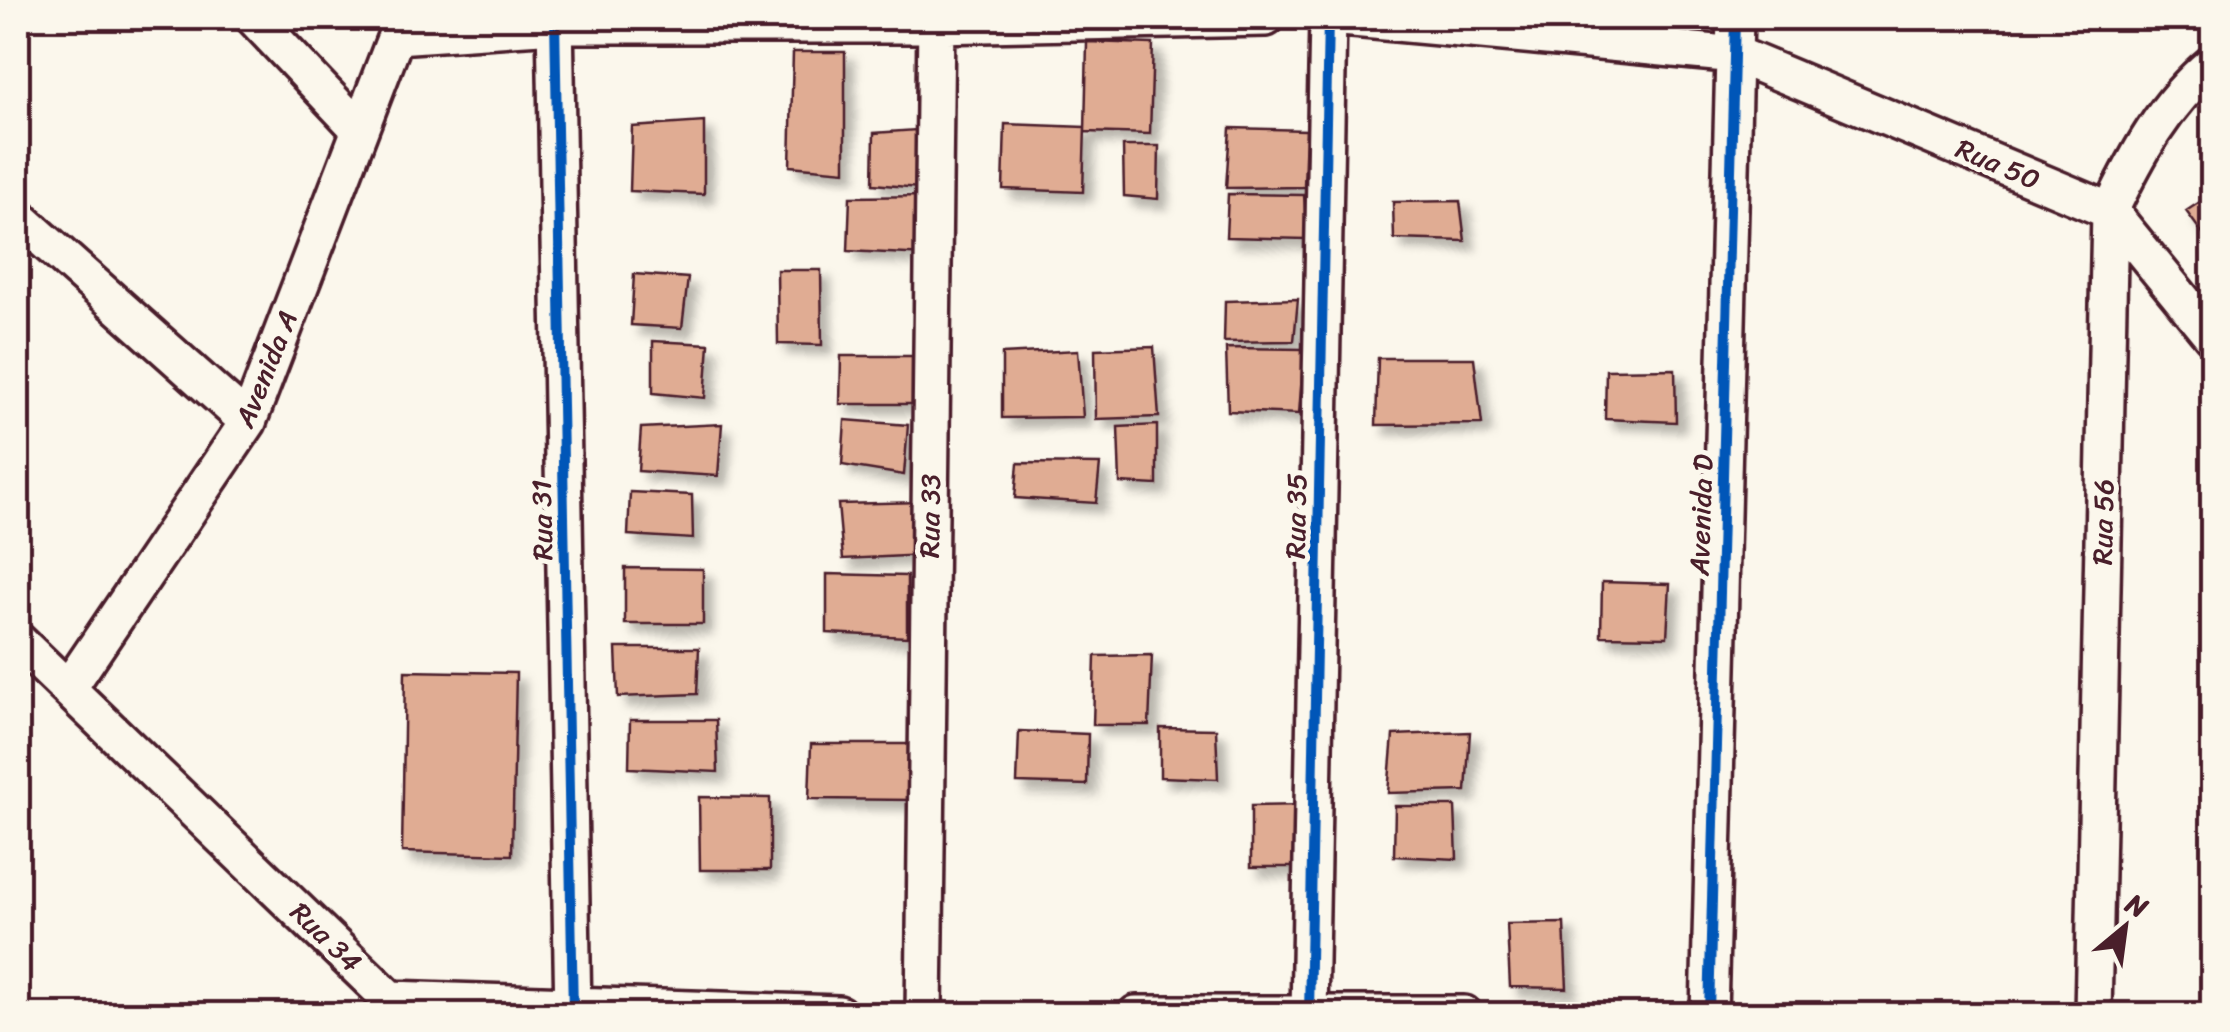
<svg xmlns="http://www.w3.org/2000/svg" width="2230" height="1032" viewBox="0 0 2230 1032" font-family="Sriracha,sans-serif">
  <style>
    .building { fill: #e0ac93; stroke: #4a1f2b; stroke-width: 2.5; filter: url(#shadow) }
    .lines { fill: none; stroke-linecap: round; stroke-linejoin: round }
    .minor-casing { stroke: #4a1f2b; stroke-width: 42 }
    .minor { stroke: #fbf7ec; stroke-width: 35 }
    .cycleway-casing { stroke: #fbf7ec; stroke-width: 16 }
    .cycleway { stroke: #0057b8; stroke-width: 10 }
    .labels { text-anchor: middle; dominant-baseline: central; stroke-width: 10; stroke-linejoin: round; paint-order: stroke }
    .street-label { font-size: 28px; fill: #4a1f2b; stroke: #fbf7ec }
  </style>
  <defs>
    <filter id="shadow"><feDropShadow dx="9" dy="9" stdDeviation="5" flood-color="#0004"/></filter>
  </defs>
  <rect width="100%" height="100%" fill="#fbf7ec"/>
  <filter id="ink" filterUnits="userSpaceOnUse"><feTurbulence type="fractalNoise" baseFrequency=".01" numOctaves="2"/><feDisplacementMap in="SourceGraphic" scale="20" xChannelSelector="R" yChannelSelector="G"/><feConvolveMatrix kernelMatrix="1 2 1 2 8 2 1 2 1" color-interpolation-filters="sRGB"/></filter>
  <g filter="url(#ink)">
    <path class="building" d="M1087 42 1153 44 1150 134 1085 132Z
      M793 52H845V171L790 166Z
      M704 122V194L630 191 632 127Z
      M1005 124 1085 127 1083 192 1003 189Z
      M1230 128 1306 130 1304 187 1226 188Z
      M916 130 919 188 873 184 874 133Z
      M1123 146H1159L1158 199 1124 196Z
      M1228 194 1304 195 1307 239 1226 237Z
      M2212 194V243L2210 244 2186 211Z
      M931 196 927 255 848 251 850 197Z
      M1460 201 1465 241 1394 239 1393 202Z
      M777 270H821L822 345 778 344Z
      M634 274 688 278 682 328 631 325Z
      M1298 299 1294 341 1224 342 1225 301Z
      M653 341 709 344 705 398 653 393Z
      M1154 347 1159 417 1096 419 1095 349Z
      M1226 348 1304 349 1299 414 1228 411Z
      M1078 350 1083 417 1002 418V354Z
      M841 356H912V404H840Z
      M1378 358H1474L1482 424 1376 425Z
      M1675 369 1676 422 1605 419 1606 370Z
      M845 420 908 425 904 475 842 465Z
      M722 424 718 476 638 471 641 428Z
      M1157 425V485L1120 483 1118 427Z
      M1018 463 1100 464 1096 503 1015 498Z
      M630 492 692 495 693 539 628 535Z
      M923 502 926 555 843 559 838 504Z
      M625 568 703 569V624H625Z
      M827 574 907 576V637L827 633Z
      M1602 582 1670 584 1667 637 1601 636Z
      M616 648H699L697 694 618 697Z
      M1152 655 1149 725H1093L1095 656Z
      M405 671 516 673 512 855 402 852Z
      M630 720H716L718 772 629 768Z
      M1160 728 1216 729 1218 779 1160 777Z
      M1019 731 1088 734 1087 785 1017 783Z
      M1470 732 1466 791 1388 793 1393 735Z
      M811 744H919L916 800 809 799Z
      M699 797 770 798V870H700Z
      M1305 805 1304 867H1251V806Z
      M1395 806H1455L1457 859 1394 856Z
      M1564 923 1567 988 1510 987 1507 924Z"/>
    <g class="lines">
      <g class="minor-casing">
        <path id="minor" d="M254 18 357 127
          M555 18 573 1014
          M1342 18 1737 55 2110 211 2212 336
          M396 36 555 25H935L1266 18
          M18 217 248 422
          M18 641 390 999 839 1014
          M69 687 248 422 396 36 398 18
          M924 1014 936 18
          M1136 1014H1464
          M1309 1014 1328 18
          M1709 1014 1735 18
          M2093 1014 2110 211C2137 155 2164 104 2212 64"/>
      </g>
      <use href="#minor" class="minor"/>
      <g class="cycleway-casing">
        <path id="cycleway" d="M555 18 573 1014
          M1309 1014 1328 18
          M1709 1014 1735 18"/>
      </g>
      <use href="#cycleway" class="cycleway"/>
    </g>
  </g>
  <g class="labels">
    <g class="street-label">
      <text transform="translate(1998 164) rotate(23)">Rua 50</text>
      <text transform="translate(266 369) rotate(-68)">Avenida A</text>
      <text transform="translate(1701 515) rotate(-88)">Avenida D</text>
      <text transform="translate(930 516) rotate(-89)">Rua 33</text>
      <text transform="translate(1296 516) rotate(-89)">Rua 35</text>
      <text transform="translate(542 520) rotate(-91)">Rua 31</text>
      <text transform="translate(2103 522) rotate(-89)">Rua 56</text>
      <text transform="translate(326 937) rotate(44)">Rua 34</text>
    </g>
  </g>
  <rect width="2230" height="1032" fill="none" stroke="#fbf7ec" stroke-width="60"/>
  <rect x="30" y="30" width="2170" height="972" fill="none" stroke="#4a1f2b" stroke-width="4" filter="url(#ink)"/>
  <g transform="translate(2125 927) rotate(29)" stroke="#fbf7ec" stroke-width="8" paint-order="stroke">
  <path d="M0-8L18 38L0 25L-18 38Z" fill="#4a1f2b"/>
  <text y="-15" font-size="28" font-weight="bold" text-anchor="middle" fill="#4a1f2b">N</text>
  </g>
</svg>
